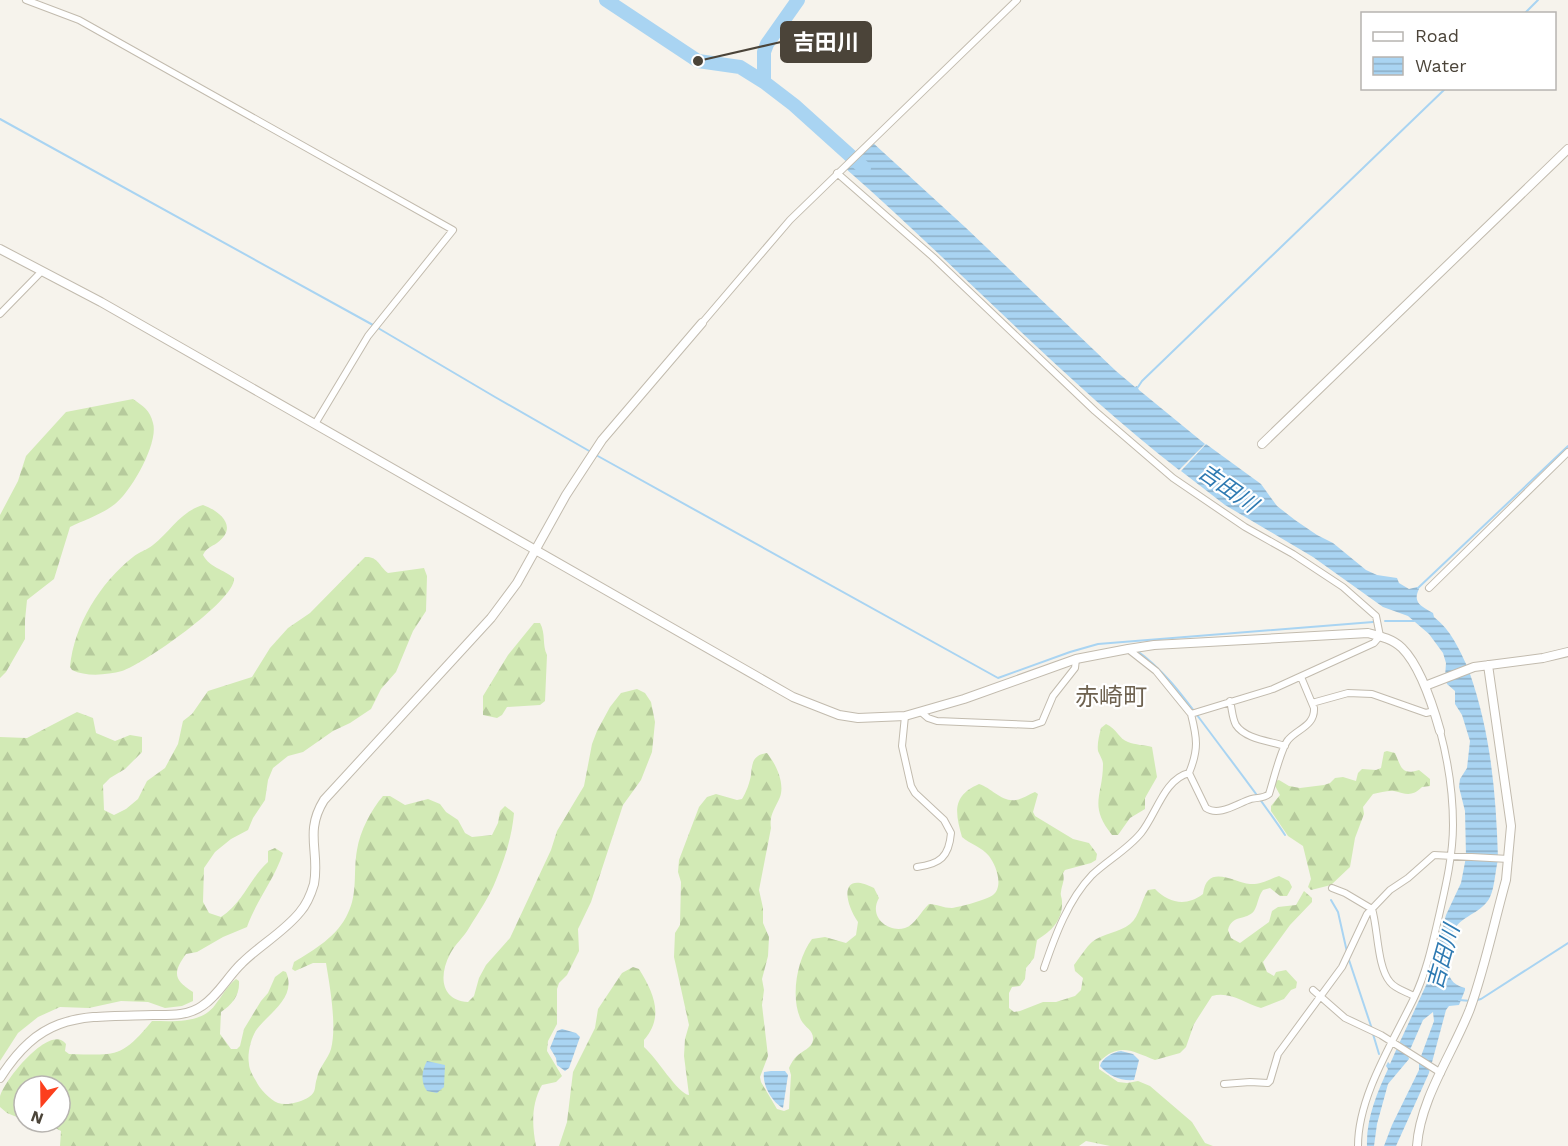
<svg xmlns="http://www.w3.org/2000/svg" width="1568" height="1146" viewBox="0 0 1568 1146" font-family="'Work Sans','Noto Sans JP',sans-serif">
  <style>
    .forest { fill: url(#forest-firs) }
    .water { fill: url(#water-rules) }
    .lines { fill: none; stroke-linecap: round; stroke-linejoin: round }
    .stream { stroke: #a9d4f2; stroke-width: 2 }
    .river { stroke: #a9d4f2; stroke-width: 14 }
    .minor-casing { stroke: #c2bbae; stroke-width: 8 }
    .tertiary-casing { stroke: #c2bbae; stroke-width: 10 }
    .minor { stroke: #fff; stroke-width: 6 }
    .tertiary { stroke: #fff; stroke-width: 8 }
    .labels { text-anchor: middle; dominant-baseline: central; stroke-width: 4.5; stroke-linejoin: round; paint-order: stroke }
    .water-label { font-size: 22px; font-style: italic; fill: #2e7ab2; stroke: #fff }
    .quarter-label { font-size: 24px; fill: #6e6250; stroke: #fff }
    .leader { fill: none; stroke: #4b4439; stroke-width: 2 }
    .callout-dot { fill: #4b4439; stroke: #fff; stroke-width: 2 }
    .callout { fill: #4b4439; stroke: #4b4439; stroke-width: 2 }
    .callout-label { font-size: 22px; text-anchor: middle; font-weight: bold; fill: #fff }
  </style>
  <defs>
    <pattern id="forest-firs" width="22" height="20" patternUnits="userSpaceOnUse" patternTransform="scale(1.5)"><rect width="22" height="20" fill="#d2eab5"/><path d="M5 1l3.5 6h-7zM16 11l3.5 6h-7z" fill="#b6ca9c"/></pattern>
    <pattern id="water-rules" width="6" height="5" patternUnits="userSpaceOnUse" patternTransform="scale(1.5)"><rect width="6" height="5" fill="#a9d4f2"/><path d="M0 2.5h6" fill="none" stroke="#8caec5"/></pattern>
  </defs>
  <rect width="100%" height="100%" fill="#f6f3ec"/>
  <path class="forest" d="M133 399C143 406 150 410 153 423 159 443 131 492 115 504 103 514 84 520 70 527L54 579 27 600 25 620V639L6 672 0 678V515L18 481 26 456 66 412Z
    M203 505C220 511 239 527 217 543 211 547 206 548 203 555 210 568 223 569 234 578 237 599 144 664 122 671 107 675 86 677 72 670L70 667C74 625 100 583 133 557 139 552 147 550 153 545 170 532 181 511 203 505Z
    M365 557C378 556 379 566 388 573L424 568 427 576 426 611 413 631 396 672 381 689 371 709 350 723 333 731 303 752 288 756 273 768 268 780 265 800 253 818 248 830 231 839 215 852 204 868 203 902 209 913 221 917C243 903 250 878 268 862V851L275 848 283 853C274 880 256 901 247 927L223 937 197 952 186 954C173 972 173 980 193 992V1001L182 1006 165 1008 148 1002 121 1001 89 1008 60 1007 38 1017 18 1033 0 1061V737L27 738 77 712 93 718 96 733 115 741 130 735 142 737V752L125 769 110 778 103 785 104 810 114 815 126 809 138 799 147 781 165 768 178 744 183 721 192 714 208 691 252 677 270 648 288 628 310 613Z
    M534 623H540C546 634 542 645 547 655L545 701 540 705 507 707 502 715 497 718 483 715V696L508 655Z
    M637 689 645 693 651 702 655 722 652 752 641 780 623 805 591 902 578 929 579 951 567 975 559 983 557 989V1024L548 1041 547 1051 562 1076 556 1082 542 1085C531 1104 532 1126 536 1146H60L61 1131 46 1123 33 1122H60V1086H24V1120L7 1113 0 1107C0 1104 0 1101 0 1097 3 1081 51 1022 66 1044L65 1051 69 1054C115 1055 121 1059 152 1021 174 1021 201 1024 215 1005 222 996 227 986 236 979L239 981C240 995 232 1005 221 1012L220 1034 231 1049H237L240 1046 244 1029 261 1001 268 993 275 977 283 971 286 972C297 997 270 1012 257 1029 251 1037 247 1054 249 1064 249 1069 253 1076 256 1081 259 1088 270 1100 278 1103 287 1106 301 1102 309 1097 317 1092 314 1086 317 1078 319 1067 328 1059 331 1049 337 1026 330 987 326 963H313L295 971 292 969 294 962C314 950 338 936 348 913 358 893 353 872 357 850 360 831 371 810 383 796H390L405 805 428 799 440 804 446 812 458 820 465 833 472 837 492 835 498 823 500 811 505 806 514 813C512 836 505 858 496 880 490 896 478 913 469 928 464 937 455 944 450 954 439 975 440 1000 468 1002L474 996 479 978 486 965 510 938 551 850 557 831 584 786 592 744 597 731 610 707 621 693Z
    M1106 724C1117 729 1119 739 1128 742 1135 745 1145 745 1152 747L1157 777 1145 798V809L1130 818 1118 835H1112C1088 805 1103 796 1103 764 1103 760 1100 756 1098 751 1097 744 1099 736 1101 728Z
    M1387 751 1395 753C1401 766 1401 776 1419 770L1430 779V786L1422 787C1412 797 1406 794 1394 791 1388 790 1380 793 1373 794L1363 807 1364 814 1355 838 1350 867 1331 885 1311 890 1308 887 1311 879 1303 846 1288 836 1271 811V806L1280 795 1274 784 1275 781 1279 780 1289 786 1300 788 1324 785 1330 783 1335 778 1343 777 1356 781 1358 773 1362 769 1376 770 1381 768 1384 752Z
    M767 753C776 764 785 783 780 797 775 809 769 815 771 828L759 890 763 908V923L769 937 768 956 762 979 764 990 762 1005 768 1056 760 1077 761 1082 777 1109 784 1111 789 1109 791 1075 789 1068C791 1064 793 1059 797 1056 802 1051 812 1048 813 1040 814 1030 805 1028 801 1020 790 997 797 959 812 939L825 937 846 943 856 935 858 922C844 902 839 870 874 888L879 898C868 917 888 933 905 928 915 925 921 911 929 904 937 904 943 908 952 908 960 907 986 900 993 895 1004 886 996 865 989 856 982 847 970 844 962 837 955 812 952 796 979 784 992 788 1001 802 1016 800 1023 799 1029 794 1035 792L1038 794 1033 812 1035 816 1073 839 1089 843 1097 854 1096 860 1091 863 1065 870 1063 873C1065 881 1062 884 1061 892 1060 895 1062 898 1062 901 1063 920 1052 931 1037 940L1034 958 1026 968 1025 979 1020 986 1012 987 1009 993V1008L1014 1012 1020 1011 1043 1002H1056L1075 996 1081 990 1083 978 1075 971 1074 965C1078 960 1087 946 1092 942 1103 933 1119 933 1130 924 1140 916 1141 900 1148 890L1155 889C1169 903 1186 907 1203 894 1207 863 1233 882 1250 884 1259 885 1270 879 1279 876L1289 881 1292 887 1287 896H1280L1270 888 1263 890C1258 896 1258 905 1254 911 1246 921 1232 914 1228 930L1231 938 1240 943 1269 922 1272 911 1278 907 1296 905 1304 891 1312 898V902L1290 925 1263 962 1267 972 1274 976 1276 972 1286 970 1297 982 1296 988 1291 990 1284 999 1261 1008C1244 1003 1230 991 1212 996L1194 1024 1186 1047 1180 1053 1155 1060C1132 1051 1119 1042 1099 1062V1069L1118 1082 1127 1083 1138 1081 1150 1086 1192 1122 1205 1143 1213 1146H1110L1086 1141 1079 1146H559L567 1122 573 1072 595 1028 598 1009 622 973 633 967 639 969C653 992 665 1016 644 1040V1047C656 1057 678 1094 689 1095L684 1056 685 1039 689 1025 674 957 675 933 680 925 681 882 678 872 679 860 699 807 707 797 716 794 737 800 742 799C746 793 750 782 751 775 752 763 753 755 767 753Z"/>
  <path class="water" d="M872 142 965 227 1116 371 1135 387 1137 386 1139 390 1205 444 1179 470C1061 378 958 267 845 168Z
    M1206 444 1261 484 1277 506 1295 520 1317 535 1333 543 1366 570 1377 575 1397 578 1399 583 1409 589 1417 587 1419 589C1412 603 1422 606 1433 613L1434 617C1451 630 1459 649 1468 668L1445 677 1446 663 1443 653 1429 634 1408 616 1383 607 1313 557 1225 505 1181 471Z
    M1469 671C1491 733 1496 794 1498 858L1466 856 1465 811 1459 787 1460 779 1467 768 1470 741 1462 715 1455 704V691L1447 684 1446 680Z
    M1466 857 1498 860C1495 871 1495 886 1490 897 1483 912 1464 915 1455 928 1452 933 1451 940 1450 946 1446 964 1444 983 1465 988V990L1459 1005 1449 1006 1446 1010 1431 1066 1420 1059 1434 1021 1433 1012 1423 1020 1409 1052 1398 1046 1428 981 1446 915 1461 883Z
    M562 1029 576 1033 580 1037 569 1068 565 1071 557 1065 556 1058 550 1048 557 1031Z
    M1397 1048 1408 1055 1409 1059 1388 1084 1377 1124 1374 1146H1367C1366 1119 1377 1093 1388 1069L1386 1066 1388 1062 1390 1064Z
    M1121 1051 1133 1054 1139 1060 1134 1080C1120 1081 1109 1076 1100 1066 1102 1058 1113 1052 1121 1051Z
    M427 1061 445 1065 444 1087 437 1093 427 1091C420 1082 422 1070 427 1061Z
    M1419 1061 1430 1068 1429 1073 1396 1146H1384L1392 1125 1419 1070Z
    M771 1071H785L788 1075 783 1108C772 1102 762 1085 764 1072Z"/>
  <g class="lines">
    <path class="stream" d="M1524 14 1538 0
      M0 119 373 325
      M378 328 495 397 591 452
      M1138 387 1142 381 1446 88
      M596 455 998 678 1070 652 1098 644 1373 622
      M1418 588 1568 446
      M1385 621H1414
      M1136 650C1166 671 1187 702 1209 731 1235 766 1261 799 1285 835
      M1331 900 1338 912 1347 952
      M1348 957 1372 1029
      M1459 1000 1471 1001
      M1477 1000 1481 999 1568 943
      M1373 1034 1379 1054"/>
    <path class="river" d="M606 0 698 61 740 67 764 82 794 105 864 168
      M764 82V52L767 44 798 0"/>
    <g class="minor-casing">
      <path id="minor" d="M26 0 79 20 453 230 368 336 315 424
        M837 173 933 257 1095 411 1173 478 1245 527 1293 554 1343 587 1376 616 1380 636 1374 643 1273 689 1191 714 1156 671 1128 649
        M0 314 42 271
        M702 323 790 220 1017 0
        M1429 588 1568 452
        M1230 701C1232 708 1232 718 1236 725 1245 739 1270 741 1285 746
        M1312 703 1348 693 1372 694 1426 713 1434 711
        M921 712 928 718 937 721 1033 725 1042 722 1053 696 1075 668 1076 659
        M1191 714C1197 738 1199 749 1189 773L1206 808C1219 817 1238 803 1251 799 1258 797 1263 799 1269 794 1273 782 1281 748 1288 740 1297 729 1315 726 1314 708L1301 677
        M905 716 902 746 911 786 915 793 944 820 951 833C949 857 940 864 917 867
        M1332 888 1345 893 1372 909C1378 928 1377 967 1390 982 1395 989 1407 992 1414 996
        M1044 968C1055 936 1068 900 1092 875 1108 860 1128 849 1141 833 1156 815 1164 779 1189 773
        M1313 990 1345 1018 1381 1035 1441 1073
        M1224 1084 1250 1082 1268 1083 1270 1081 1278 1054 1342 967 1367 914 1390 890 1408 878 1434 855 1509 859
        M1358 1146C1358 1096 1393 1042 1414 998 1426 973 1432 946 1438 920 1445 889 1453 857 1453 825 1453 794 1448 761 1440 731"/>
    </g>
    <g class="tertiary-casing">
      <path id="tertiary" d="M0 249 101 302 793 697 839 715 858 718 905 716 964 699 1076 659 1128 649 1154 645 1368 633C1380 636 1393 639 1402 648 1421 667 1433 706 1440 731
        M1262 444 1568 149
        M1425 686 1474 667 1543 658 1568 652
        M0 1078C43 1011 81 1017 153 1015 170 1015 188 1016 202 1006 218 996 228 976 242 963 260 945 284 932 300 912 307 904 311 894 314 884 320 852 304 832 324 800L491 618 517 583 566 495 602 440 702 323
        M1417 1146C1420 1099 1453 1053 1470 1009 1485 967 1494 923 1506 880L1511 826 1488 665"/>
    </g>
    <use href="#minor" class="minor"/>
    <use href="#tertiary" class="tertiary"/>
  </g>
  <g class="labels">
    <g class="water-label">
      <text transform="translate(1228 488) rotate(35)">吉田川</text>
      <text transform="translate(1443 957) rotate(-74)">吉田川</text>
    </g>
    <g class="quarter-label">
      <text x="1111" y="697">赤崎町</text>
    </g>
  </g>
  <path class="leader" d="M698 61L781 42"/>
  <circle class="callout-dot" cx="698" cy="61" r="6"/>
  <rect class="callout" x="781" y="22" width="90" height="40" rx="6"/>
  <g class="callout-label">
    <text x="826" y="50">吉田川</text>
  </g>
  <rect x="1361" y="12" width="195" height="78" fill="#ffffff" stroke="#b7b4b0" stroke-width="1.5"/>
  <rect x="1373" y="32" width="30" height="9" fill="#ffffff" stroke="#b7b4b0" stroke-width="1.5"/>
  <text x="1415" y="42" font-size="18" fill="#4b4439">Road</text>
  <rect x="1373" y="57" width="30" height="18" fill="url(#water-rules)" stroke="#b7b4b0" stroke-width="1.5"/>
  <text x="1415" y="72" font-size="18" fill="#4b4439">Water</text>
  <g transform="translate(42 1104) rotate(200)"><circle r="28" fill="#ffffff" stroke="#b7b4b0" stroke-width="1.5"/>
  <path d="M0-4.5L10 22L0 15L-10 22Z" fill="#fc3f1d"/>
  <text y="-9" font-size="16" font-weight="bold" text-anchor="middle" fill="#4b4439">N</text>
  </g>
</svg>
